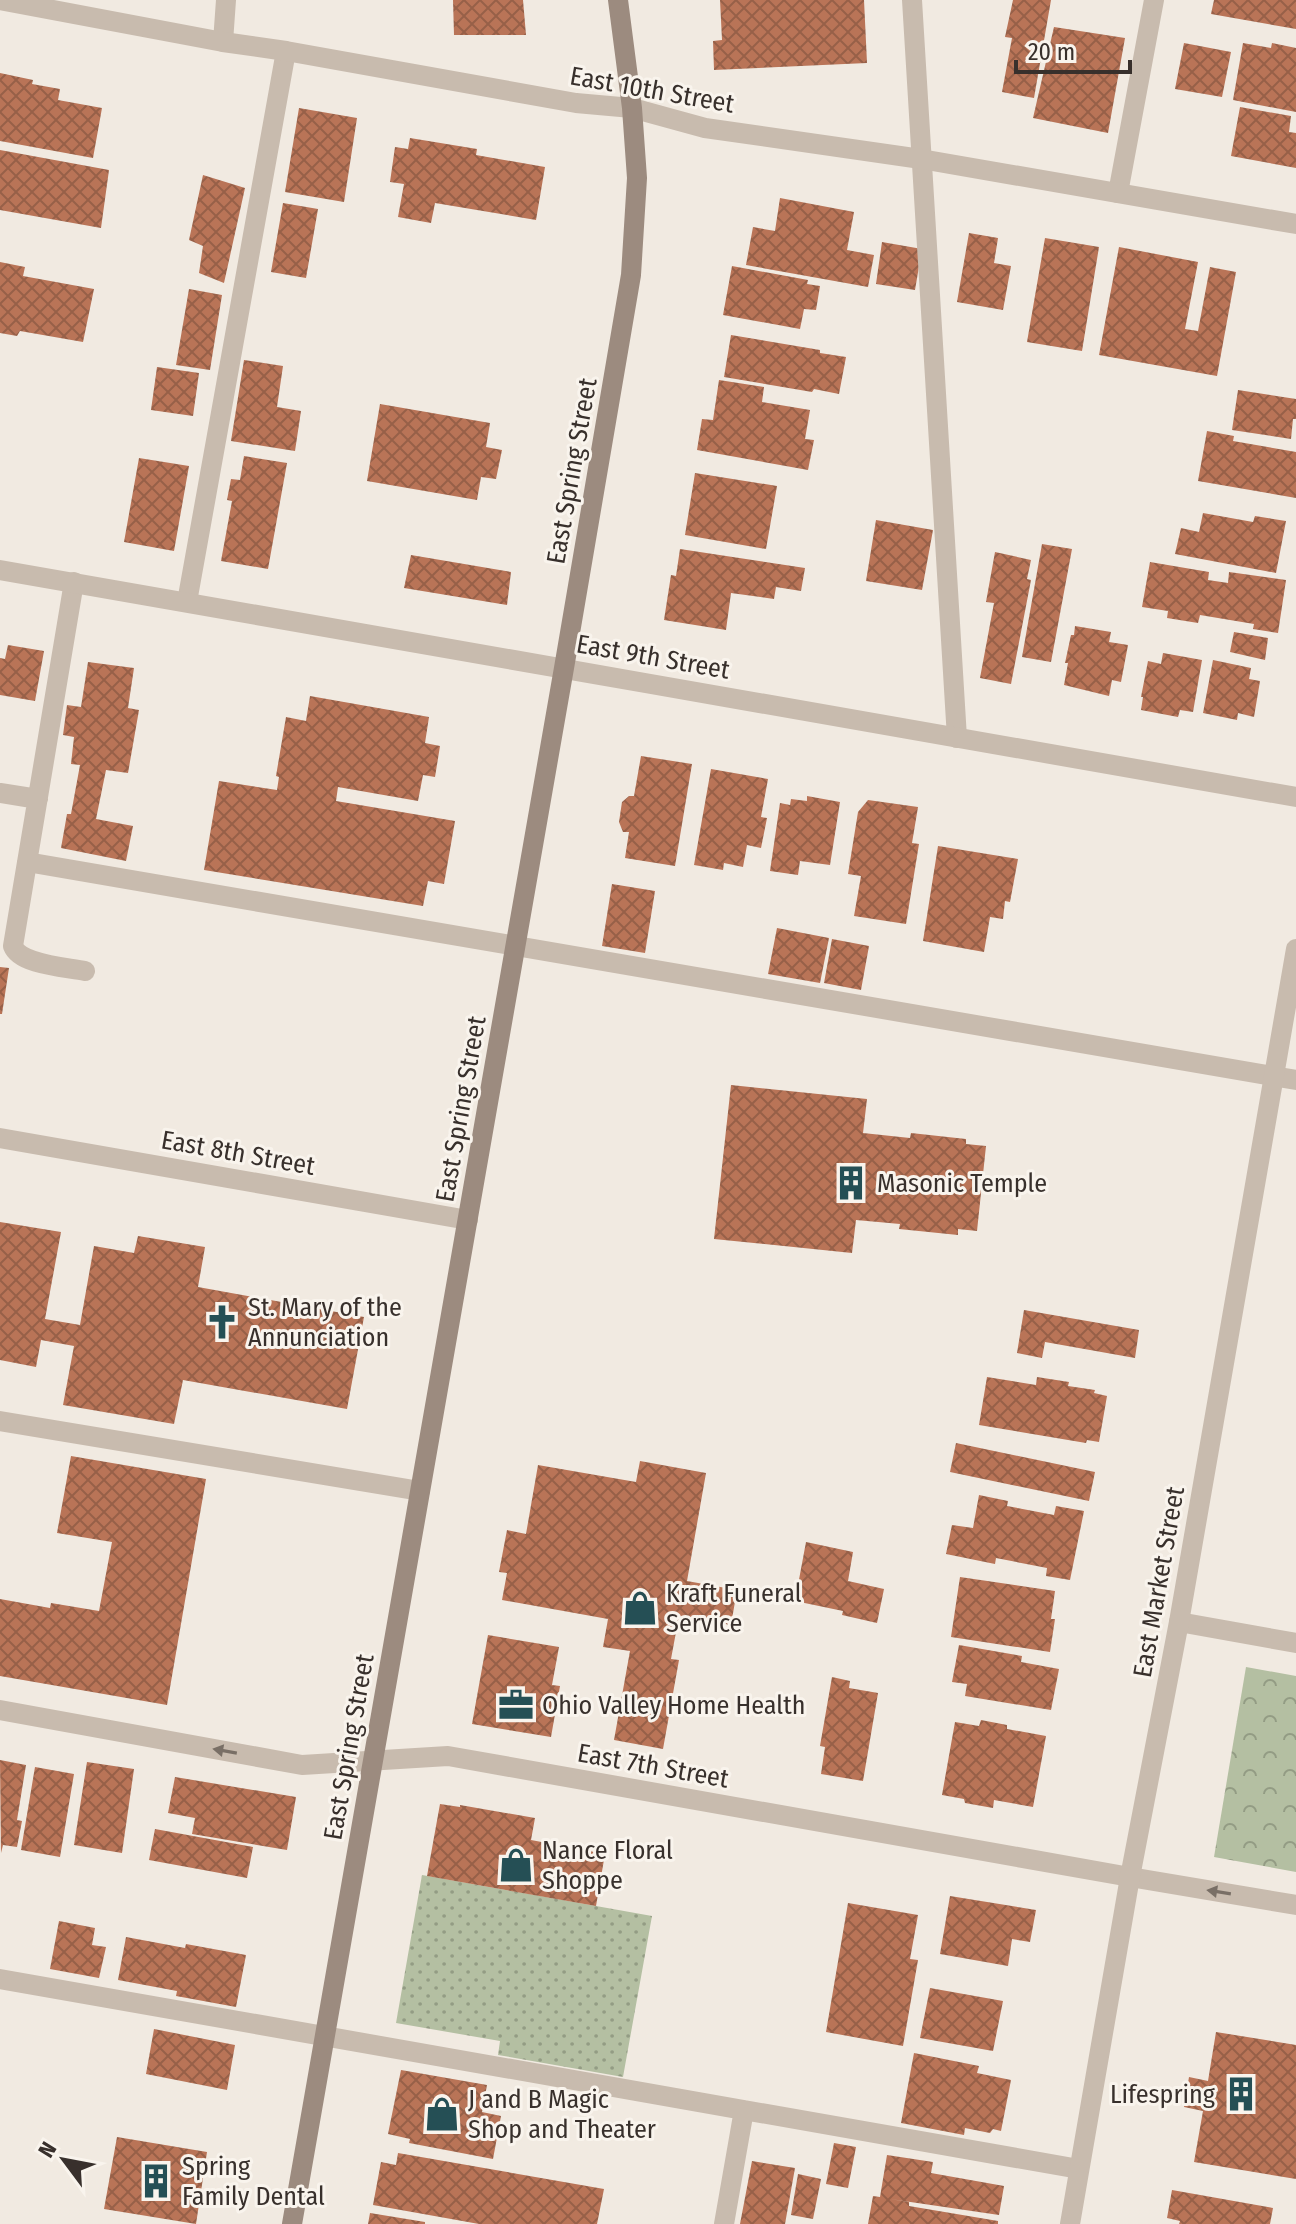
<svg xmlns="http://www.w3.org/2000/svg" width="1296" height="2224" viewBox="0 0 1296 2224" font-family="'Fira Sans Condensed',sans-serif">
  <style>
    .grass { fill: url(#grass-dots) }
    .park { fill: url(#park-crowns) }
    .building { fill: url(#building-cross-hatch) }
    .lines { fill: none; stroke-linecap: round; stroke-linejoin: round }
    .service { stroke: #c8bbae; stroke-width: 20 }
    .minor { stroke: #c8bbae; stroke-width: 20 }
    .tertiary { stroke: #c8bbae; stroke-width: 20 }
    .secondary { stroke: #9c8b7f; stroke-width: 20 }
    .oneway { fill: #796f66 }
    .labels { text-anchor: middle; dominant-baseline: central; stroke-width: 6; stroke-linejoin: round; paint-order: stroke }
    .street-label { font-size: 26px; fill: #38302c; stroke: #f9f4ed }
    .poi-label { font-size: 26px; fill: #38302c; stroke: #f9f4ed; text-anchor: start }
  </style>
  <defs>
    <pattern id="grass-dots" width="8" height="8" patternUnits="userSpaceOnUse" patternTransform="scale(2)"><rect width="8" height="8" fill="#b4bfa2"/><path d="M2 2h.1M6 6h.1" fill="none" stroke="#939c84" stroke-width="1.8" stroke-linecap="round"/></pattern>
    <pattern id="park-crowns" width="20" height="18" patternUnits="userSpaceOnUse" patternTransform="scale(2)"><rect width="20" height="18" fill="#b4bfa2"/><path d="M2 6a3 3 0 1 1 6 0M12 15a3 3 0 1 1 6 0" fill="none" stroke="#939c84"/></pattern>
    <pattern id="building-cross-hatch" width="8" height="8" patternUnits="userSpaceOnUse" patternTransform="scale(2)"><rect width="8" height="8" fill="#b97457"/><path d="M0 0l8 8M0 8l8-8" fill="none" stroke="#976048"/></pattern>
  </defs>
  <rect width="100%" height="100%" fill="#f1eae1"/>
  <path class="grass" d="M422 1875 652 1916 623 2077 498 2055 500 2041 396 2023Z"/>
  <path class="park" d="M1246 1667 1296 1676V1872L1214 1857Z"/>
  <path class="building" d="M453 0H523L526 35H454Z
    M720 0H864L867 63 714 70 713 41 722 40Z
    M1013 0H1051L1034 98 1002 92 1012 38 1005 37Z
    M1214 0H1296V29L1211 14Z
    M1054 27 1125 38 1108 133 1033 118Z
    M1184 43 1231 52 1222 97 1175 89Z
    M1243 43 1271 48 1272 43 1296 48V112L1233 100Z
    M0 73 33 80 32 84 60 89 58 100 102 108 93 158 0 141Z
    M1240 107 1291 116 1289 132 1296 133V168L1231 156Z
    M299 108 357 118 344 202 285 192Z
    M410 138 477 149 476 155 545 167 536 220 435 203 431 223 398 217 404 184 390 182 395 147 408 149Z
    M0 150 109 170 101 228 0 210Z
    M203 175 245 188 224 283 199 273 203 246 189 240Z
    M780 198 854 212 847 250 874 255 868 287 746 265 753 227 775 231Z
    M283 203 318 209 306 278 271 272Z
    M969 233 998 238 994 263 1011 266 1003 310 957 302Z
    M1045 238 1099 247 1082 351 1027 342Z
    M882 242 922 249 915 290 876 284Z
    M1119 247 1198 262 1185 329 1198 331 1210 267 1236 272 1217 376 1099 355Z
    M0 262 25 267 23 276 94 289 83 342 20 331 17 336 0 333Z
    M732 266 808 280 807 284 820 286 816 310 804 309 800 329 723 315Z
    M189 289 222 295 210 370 176 365Z
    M731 335 820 350V353L846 357 839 394 814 389 812 392 724 377Z
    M244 360 283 366 277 407 301 411 295 451 231 441Z
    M157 367 199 373 193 416 151 410Z
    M719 380 764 387 762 402 810 410 805 439 814 440 808 470 697 450 702 419 713 420Z
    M1238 390 1296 399V419H1293L1291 439 1232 430Z
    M380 404 490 423 486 447 502 450 496 479 481 477 477 500 367 481Z
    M1207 431 1234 436 1233 441 1296 452V498L1198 481Z
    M244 456 287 463 268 569 221 561 232 501 227 500 231 479 240 480Z
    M139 458 189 466 174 551 124 542Z
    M695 473 777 486 766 549 685 535Z
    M1203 513 1253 522 1255 516 1286 521 1276 573 1175 554 1181 528 1199 532Z
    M876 520 933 530 922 590 866 581Z
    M1042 544 1072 549 1051 662 1022 657Z
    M680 549 805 568 801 591 776 587 774 599 731 593 726 630 664 620 671 575 676 576Z
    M995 552 1031 560 1027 579 1031 580 1011 684 980 678 994 603 986 602Z
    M411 555 511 572 507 605 404 588Z
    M1150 562 1209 572 1208 580 1228 583 1229 572 1286 580 1278 633 1253 629 1254 624 1200 615 1198 623 1167 618 1168 611 1142 607Z
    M1075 626 1111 632 1109 642 1128 645 1121 682 1112 680 1109 696 1064 685 1068 663H1065L1071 635H1074Z
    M1234 632 1268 638 1265 660 1230 652Z
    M8 645 44 651 35 701 0 695V658L5 659Z
    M1163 653 1202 660 1193 712 1180 710 1178 717 1141 710 1143 697H1141L1148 661 1161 664Z
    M1213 660 1251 668 1249 679 1260 681 1254 717 1238 713 1237 720 1203 713Z
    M88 662 134 668 128 708 139 710 128 773 106 770 96 819 133 826 126 861 61 848 67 814H71L80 765 71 764 74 737 63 735 67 705 81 707Z
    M310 696 429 717 425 743 440 746 435 777 423 775 418 801 338 787 336 801 455 821 444 884 428 881 423 906 204 870 219 781 277 790 279 777 276 776 286 717 306 721Z
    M641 756 692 764 675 866 625 858 629 832H623L619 822 622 802 629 796H634Z
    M711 769 768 779 761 817 767 818 761 848 747 845 743 867 724 863 723 870 694 865Z
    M807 796 840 802 830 865 800 861 798 875 770 871 780 803 790 805 791 799 807 801Z
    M868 800 918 807 912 843 919 844 906 924 854 916 861 876 848 874 858 812Z
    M938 846 1018 859 1010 902 1005 901 1003 919 990 917 984 952 923 941Z
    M612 884 655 891 645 953 602 946Z
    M777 928 829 938 820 983 768 974Z
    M832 939 869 946 861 990 824 983Z
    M0 967 9 968 2 1014H0Z
    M731 1085 867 1099 863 1133 910 1138 911 1133 966 1139V1144L986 1146 977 1231 958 1229V1235L899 1229 900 1224 856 1220 852 1253 714 1239Z
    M0 1222 61 1232 45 1319 80 1325 94 1246 134 1253 138 1236 205 1247 198 1287 364 1317 347 1409 183 1380 174 1424 63 1405 74 1346 41 1340 36 1367 0 1360Z
    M1024 1310 1139 1330 1135 1358 1045 1342 1042 1358 1017 1353Z
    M987 1377 1036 1385 1037 1377 1069 1382 1068 1386 1095 1390 1094 1393 1107 1396 1099 1442 1087 1440 1086 1443 979 1425Z
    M956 1443 1095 1472 1089 1501 950 1472Z
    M71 1456 206 1479 167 1705 0 1676V1599L50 1608 51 1603 99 1611 112 1542 57 1533Z
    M640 1461 706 1473 687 1581 737 1590 731 1625 679 1616 671 1659 679 1660 663 1749 614 1740 630 1651 603 1647 608 1619 502 1600 507 1573 499 1572 507 1530 526 1534 538 1465 636 1482Z
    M979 1495 1008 1501 1007 1506 1054 1515 1056 1506 1084 1511 1070 1580 1046 1576 1047 1568 996 1558 995 1564 946 1554 952 1525 973 1528Z
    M806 1542 853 1552 848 1581 884 1589 877 1623 842 1615 843 1611 795 1601Z
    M960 1577 1055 1591 1051 1619H1055L1050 1652 951 1637Z
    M488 1635 559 1647 552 1685 560 1686 551 1737 472 1724Z
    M959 1645 1022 1656 1021 1662 1059 1669 1051 1710 965 1696 967 1684 952 1682Z
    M832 1677 850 1681 849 1688 878 1693 863 1781 821 1774 825 1747 820 1746Z
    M981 1720 1007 1725V1729L1046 1736 1033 1807 994 1800 993 1808 965 1803 964 1799 942 1795 955 1722 979 1726Z
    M0 1760 26 1765 17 1820 22 1821 17 1847 3 1845 1 1853Z
    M87 1762 134 1769 122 1853 74 1845Z
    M35 1767 74 1774 60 1857 21 1850Z
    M175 1777 296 1797 287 1850 192 1834 195 1818 168 1813Z
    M440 1804 460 1807V1805L535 1818 531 1840 605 1854 596 1906 427 1876Z
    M155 1829 253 1847 247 1878 149 1860Z
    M950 1896 1036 1910 1030 1942 1012 1939 1008 1966 940 1954Z
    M848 1903 918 1915 910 1959 918 1960 903 2046 826 2032Z
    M59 1921 95 1928 92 1945 106 1947 99 1978 50 1969Z
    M126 1937 185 1948 186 1944 246 1955 236 2007 176 1996 177 1991 118 1980Z
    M930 1988 1003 2001 993 2051 920 2038Z
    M154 2029 235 2045 227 2090 146 2074Z
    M1216 2032 1296 2045V2179L1194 2162 1203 2111 1184 2107 1189 2077 1208 2081Z
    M914 2053 979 2066 977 2073 1011 2080 1001 2131 993 2129 990 2133 965 2128 964 2135 901 2123Z
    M401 2070 487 2085 482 2112 501 2116 493 2159 409 2143 410 2139 388 2134Z
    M117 2137 207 2152 196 2224 104 2209Z
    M834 2143 856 2147 848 2188 826 2184Z
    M398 2153 604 2189 597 2224H479L373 2205 381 2162 396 2165Z
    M887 2155 933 2162 931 2173 1004 2186 999 2215 890 2199 909 2202V2206L998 2221V2224H868L873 2196 880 2197Z
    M752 2161 795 2168 785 2224H740Z
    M798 2174 821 2179 813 2219 791 2215Z
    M1172 2190 1273 2208 1270 2224H1179L1180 2221 1167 2218Z
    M370 2213 425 2222V2224H368Z"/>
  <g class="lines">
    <path class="service" d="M912 0 957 738
      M223 42 226 0
      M1118 193 1154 0
      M74 582 13 946C20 965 66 967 85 971
      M187 602 286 51
      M0 793 38 799
      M27 862 1296 1080
      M0 1421 420 1491
      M1179 1622 1296 1643
      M0 1979 1079 2169
      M724 2224 744 2110"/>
    <path class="minor" d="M0 0 223 42 286 51 576 103 632 108 705 128 921 159 1296 224
      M0 570C433 642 863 725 1296 797
      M0 1710 302 1765 448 1756 1130 1877 1296 1905"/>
    <path class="tertiary" d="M0 1138 468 1220
      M1070 2224 1130 1877 1179 1622 1296 949"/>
    <path class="secondary" d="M292 2224 564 668 631 275 637 178 632 108 618 0"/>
  </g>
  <defs><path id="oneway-solid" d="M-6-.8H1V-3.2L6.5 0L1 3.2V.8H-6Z" transform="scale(2)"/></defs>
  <g class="oneway">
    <use href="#oneway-solid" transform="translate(225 1751) rotate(-170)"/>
    <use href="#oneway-solid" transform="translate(1219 1892) rotate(-171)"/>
  </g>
  <defs>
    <g id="building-bare" transform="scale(2.76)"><path d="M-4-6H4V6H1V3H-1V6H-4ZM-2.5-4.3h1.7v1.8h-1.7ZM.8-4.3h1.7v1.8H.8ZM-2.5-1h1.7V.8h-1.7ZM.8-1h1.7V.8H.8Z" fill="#254f55" stroke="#f9f4ed" stroke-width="2.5" paint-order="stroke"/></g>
    <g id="church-bare" transform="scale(2.76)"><path d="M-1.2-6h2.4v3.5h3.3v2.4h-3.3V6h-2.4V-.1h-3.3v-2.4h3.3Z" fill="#254f55" stroke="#f9f4ed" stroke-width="2.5" paint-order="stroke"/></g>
    <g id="shop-bare" transform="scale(2.76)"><path d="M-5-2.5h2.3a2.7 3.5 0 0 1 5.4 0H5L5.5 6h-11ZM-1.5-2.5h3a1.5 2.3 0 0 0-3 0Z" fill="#254f55" stroke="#f9f4ed" stroke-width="2.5" paint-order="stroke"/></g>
    <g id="office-bare" transform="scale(2.76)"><path d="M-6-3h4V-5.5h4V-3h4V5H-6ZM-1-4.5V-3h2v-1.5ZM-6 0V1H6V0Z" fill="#254f55" stroke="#f9f4ed" stroke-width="2.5" paint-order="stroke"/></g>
  </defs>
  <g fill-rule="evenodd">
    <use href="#building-bare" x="851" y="1183"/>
    <use href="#church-bare" x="222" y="1322"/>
    <use href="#shop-bare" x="640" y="1608"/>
    <use href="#office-bare" x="516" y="1705"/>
    <use href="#shop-bare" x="516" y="1865"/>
    <use href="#building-bare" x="1241" y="2094"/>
    <use href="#shop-bare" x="442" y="2114"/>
    <use href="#building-bare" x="156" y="2181"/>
  </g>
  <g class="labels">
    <g class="street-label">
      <text transform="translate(652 90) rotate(10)">East 10th Street</text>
      <text transform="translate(572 471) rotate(-80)">East Spring Street</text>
      <text transform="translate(653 657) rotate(10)">East 9th Street</text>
      <text transform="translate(461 1109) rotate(-80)">East Spring Street</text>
      <text transform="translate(238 1153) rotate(10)">East 8th Street</text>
      <text transform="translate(1159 1582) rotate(-80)">East Market Street</text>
      <text transform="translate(349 1747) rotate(-80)">East Spring Street</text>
      <text transform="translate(653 1766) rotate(10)">East 7th Street</text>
    </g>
    <g class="poi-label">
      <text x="877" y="1183">Masonic Temple</text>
      <text x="248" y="1307">St. Mary of the<tspan x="248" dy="30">Annunciation</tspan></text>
      <text x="666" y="1593">Kraft Funeral<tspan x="666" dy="30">Service</tspan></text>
      <text x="542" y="1705">Ohio Valley Home Health</text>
      <text x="542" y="1850">Nance Floral<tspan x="542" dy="30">Shoppe</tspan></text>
      <text x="1215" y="2094" text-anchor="end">Lifespring</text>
      <text x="468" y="2099">J and B Magic<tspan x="468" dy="30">Shop and Theater</tspan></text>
      <text x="182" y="2166">Spring<tspan x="182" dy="30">Family Dental</tspan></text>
    </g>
  </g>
  <g transform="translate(64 2160) rotate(302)" stroke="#f9f4ed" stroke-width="6" paint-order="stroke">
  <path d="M0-6L14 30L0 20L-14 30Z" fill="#38302c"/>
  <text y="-12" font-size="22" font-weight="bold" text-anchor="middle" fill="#38302c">N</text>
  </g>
  <path d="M1016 60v12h114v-12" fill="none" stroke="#38302c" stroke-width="4"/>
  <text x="1028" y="60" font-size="24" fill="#38302c" stroke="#f9f4ed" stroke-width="6" paint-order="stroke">20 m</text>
</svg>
